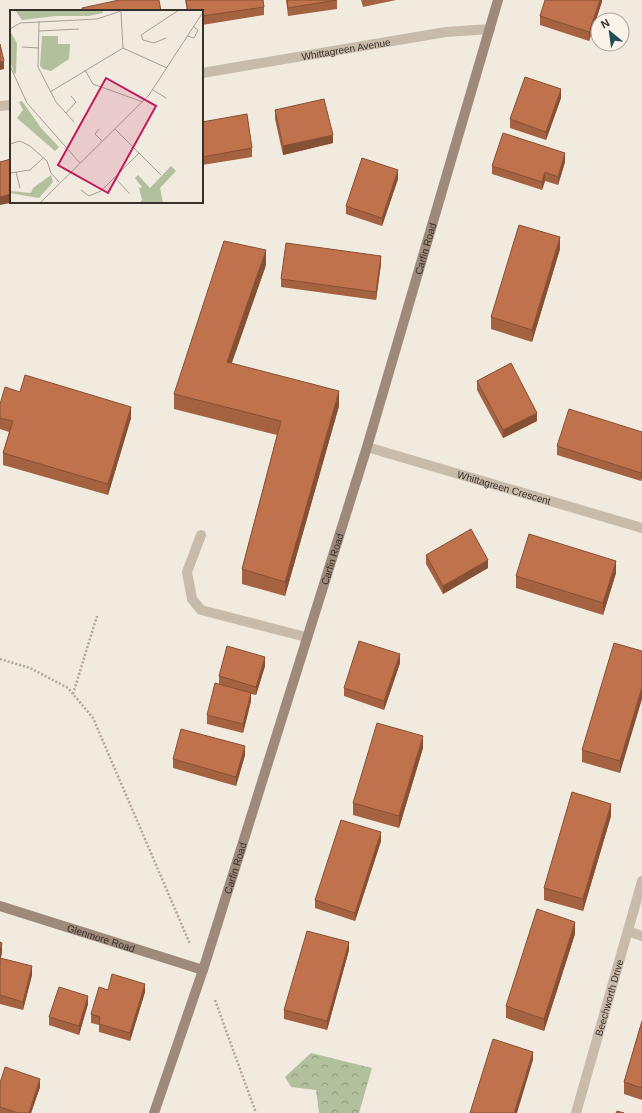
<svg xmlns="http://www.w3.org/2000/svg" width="642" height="1113" viewBox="0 0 642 1113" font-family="Arial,sans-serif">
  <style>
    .forest { fill: url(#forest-crowns) }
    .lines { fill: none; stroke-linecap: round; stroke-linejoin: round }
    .path { stroke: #b5a594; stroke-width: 2.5; stroke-dasharray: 2 2; stroke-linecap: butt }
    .lane { stroke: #c9bbaa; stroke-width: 10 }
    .street { stroke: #c9bbaa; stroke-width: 10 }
    .secondary { stroke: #9d8a7b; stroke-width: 10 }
    .wall { fill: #a56241 }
    .shaded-wall { fill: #865035 }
    .building { fill: #c0724c; stroke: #865035 }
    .labels { text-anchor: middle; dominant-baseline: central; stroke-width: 3; stroke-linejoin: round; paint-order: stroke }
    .street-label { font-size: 10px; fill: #372f29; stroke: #f9f3ea }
    .inset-road { fill: none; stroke: #a79f96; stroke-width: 1 }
    .view { fill: #c2185b; fill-opacity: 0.15; stroke: #c2185b; stroke-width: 2 }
    .inset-edge { fill: none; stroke: #372f29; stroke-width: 2 }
  </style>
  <defs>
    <pattern id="forest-crowns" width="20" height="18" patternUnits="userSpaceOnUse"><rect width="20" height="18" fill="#b2c09e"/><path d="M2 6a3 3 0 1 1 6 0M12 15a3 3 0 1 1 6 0" fill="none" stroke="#929c81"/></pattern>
  </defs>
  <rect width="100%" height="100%" fill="#f1eade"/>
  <path class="forest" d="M311 1053 372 1068 359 1113H319L316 1090 291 1087 285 1077Z"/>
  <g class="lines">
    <path class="path" d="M0 659 30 668 68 688 93 718 190 944
      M73 694 97 616
      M215 1000 256 1113"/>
    <path class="lane" d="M201 535 187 572 192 599 201 610 306 637"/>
    <g class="street">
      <path id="s1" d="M202 73 446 32 490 29"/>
      <path d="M0 106 11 105"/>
      <path id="s2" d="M367 447 642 528"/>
      <path d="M628 931 642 936"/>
      <path id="s3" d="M576 1113 642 881"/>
    </g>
    <g class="secondary">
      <path id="s4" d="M0 906 203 970"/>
      <path id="s5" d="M154 1113 203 970 367 447 498 0"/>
    </g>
  </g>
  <path class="wall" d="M185 0H263L264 7V15L202 25V11H187Z
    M286 0H337V9L288 16Z
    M361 0H396L363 7Z
    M602 0 589 41 540 25V16Z
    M561 98 546 140 510 128V119Z
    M275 110 333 143 283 155 275 119Z
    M202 122 252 148V157L202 165Z
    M565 162 558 185 545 181 542 190 492 174V166Z
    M398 179 382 226 346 214V206Z
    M560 249 532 342 491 329V317Z
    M381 264 376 300 281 287V279Z
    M266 265 231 364 339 406 285 596 242 584V569L277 435 174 409V394Z
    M477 381 537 421 503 438 477 390Z
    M20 392 131 418 108 495 3 465V453L9 432 0 429V404Z
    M642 432V477L641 481 557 455V446Z
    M426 555 488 568 443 594 426 564Z
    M616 573 603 615 516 588V576Z
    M642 651 620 773 582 762V750Z
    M400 663 384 710 344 696V688Z
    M265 666 256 695 251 694V701L243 733 207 724V715L219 684V676Z
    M423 748 399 828 353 815V803Z
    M245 755 236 786 173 768V759Z
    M611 816 583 911 544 900V888Z
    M381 841 355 921 315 908V900Z
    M575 934 544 1031 506 1018V1006Z
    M0 942 2 952 1 958 32 975 23 1010 0 1004Z
    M349 950 327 1030 284 1019V1010Z
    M108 990 145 992 130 1041 99 1032V1025L91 1023V1014Z
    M88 1004 79 1035 49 1025V1017Z
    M642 1021V1100L624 1094V1082Z
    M0 1083 40 1087 31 1113H0Z"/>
  <path class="shaded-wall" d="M600 0H602V2L589 41V32Z
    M4 61V69L0 70V62Z
    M561 89V98L546 140V132Z
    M333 135V143L283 155V146Z
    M565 153V162L558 185V177Z
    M398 170V179L382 226V218Z
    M545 172V181L542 190V182Z
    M11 194V202H15L0 205V197Z
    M560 237V249L532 342V330Z
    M266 250V265L227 377V362Z
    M381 256V264L376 300V292Z
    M339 391V406L285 596V582Z
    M131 407V418L108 495V484Z
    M537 413V421L503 438V430Z
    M642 469V477L641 481V473Z
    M488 560V568L443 594V586Z
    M616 561V573L603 615V603Z
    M400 654V663L384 710V701Z
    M265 657V666L256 695V687Z
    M642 687V699L620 773V761Z
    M251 693V701L243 733V724Z
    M423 736V748L399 828V816Z
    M245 746V755L236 786V777Z
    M611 804V816L583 911V899Z
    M381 832V841L355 921V913Z
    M575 922V934L544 1031V1019Z
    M349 942V950L327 1030V1021Z
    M2 943V952L0 960V952Z
    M32 966V975L23 1010V1002Z
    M145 984V992L130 1041V1033Z
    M88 996V1004L79 1035V1026Z
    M533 1052V1060L517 1113H514Z
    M40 1079V1087L31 1113H29Z"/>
  <path class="building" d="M119 0H159L161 11H83L82 8Z
    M186 0H263L264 7 202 16V11H188Z
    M287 0H337L288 8Z
    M545 0H600L589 32 540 16Z
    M0 44 4 61 0 62Z
    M525 77 561 89 546 132 510 119Z
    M324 99 333 135 283 146 275 110Z
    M247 114 252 148 202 157V122Z
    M503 133 565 153 558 177 545 172 542 182 492 166Z
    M362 158 398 170 382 218 346 206Z
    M11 159V194L0 197V162Z
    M519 225 560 237 532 330 491 317Z
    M224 241 266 250 227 362 339 391 285 582 242 569 281 421 174 394Z
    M286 243 381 256 376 292 281 279Z
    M511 363 537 413 503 430 477 381Z
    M25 375 131 407 108 484 3 453 13 421 0 418V404L5 387 20 392Z
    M569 409 642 432V469L641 473 557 446Z
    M471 529 488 560 443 586 426 555Z
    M529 534 616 561 603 603 516 576Z
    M359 641 400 654 384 701 344 688Z
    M614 643 642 651V687L620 761 582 750Z
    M227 646 265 657 256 687 219 676Z
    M215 683 251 693 243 724 207 715Z
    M377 723 423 736 399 816 353 803Z
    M181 729 245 746 236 777 173 759Z
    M572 792 611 804 583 899 544 888Z
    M341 820 381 832 355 913 315 900Z
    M537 909 575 922 544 1019 506 1006Z
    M307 931 349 942 327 1021 284 1010Z
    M0 942 2 943 0 952Z
    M0 958 32 966 23 1002 0 995Z
    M112 974 145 984 130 1033 99 1024 100 1017 91 1014 99 987 108 990Z
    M59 987 88 996 79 1026 49 1017Z
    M642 1021V1088L624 1082Z
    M493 1039 533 1052 514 1113H470Z
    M5 1067 40 1079 29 1113H18L0 1107V1083Z
    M617 1111 624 1113H616Z"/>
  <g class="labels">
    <g class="street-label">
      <text stroke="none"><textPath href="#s1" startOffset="146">Whittagreen Avenue</textPath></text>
      <text stroke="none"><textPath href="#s5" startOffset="906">Carfin Road</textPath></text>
      <text stroke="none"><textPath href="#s2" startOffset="143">Whittagreen Crescent</textPath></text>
      <text stroke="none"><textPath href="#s5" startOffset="582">Carfin Road</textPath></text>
      <text stroke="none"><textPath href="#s5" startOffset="258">Carfin Road</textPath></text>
      <text stroke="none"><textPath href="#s4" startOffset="106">Glenmore Road</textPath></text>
      <text stroke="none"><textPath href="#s3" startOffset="120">Beechworth Drive</textPath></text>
    </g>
  </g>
  <g transform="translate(10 10)">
    <rect width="193" height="193" fill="#f1eade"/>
    <path d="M5 0H92L93 3 78 6H46L12 10ZM1 23 7 33 6 63 4 64 0 50ZM32 26H48V34H60L59 49 41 61 33 59 30 56ZM161 156 166 161 150 178 153 193H129L132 190 129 178 132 177 125 168 128 165 140 178Z" fill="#b2c09e"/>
    <path d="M12 91 31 118 49 137 45 141 7 108 13 100 9 92ZM41 165 43 172 29 188 0 183V181L21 183 23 178Z" fill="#b2c09e"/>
    <path class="inset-road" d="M29 11 28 57 46 92 64 112M0 19 10 13 87 9 114 0M29 21 69 19M177 26 184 28 188 20 184 17M156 28 144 33 133 30 131 25 169 0M12 37 29 38M113 38 157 58M0 56 17 93 70 153M75 60 83 74 133 92M143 80 156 88M40 82 113 38 111 2M56 103 66 92 61 86M89 119 85 124 92 131M105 119 151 165M0 134 10 131 20 136 37 151 41 163 49 172M6 162 10 178M0 163 20 160 33 148M105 168 120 184M71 180 79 186 91 181 129 143M30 193 139 85 193 2"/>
    <path class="view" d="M96 68 146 96 98 183 48 155Z"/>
    <rect width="193" height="193" class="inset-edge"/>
  </g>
  <g transform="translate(610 32) rotate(331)"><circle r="19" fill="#f9f3ea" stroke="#aba59d"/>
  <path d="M0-3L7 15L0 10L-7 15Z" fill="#204e57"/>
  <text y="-6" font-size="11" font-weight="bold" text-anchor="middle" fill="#372f29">N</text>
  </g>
</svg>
